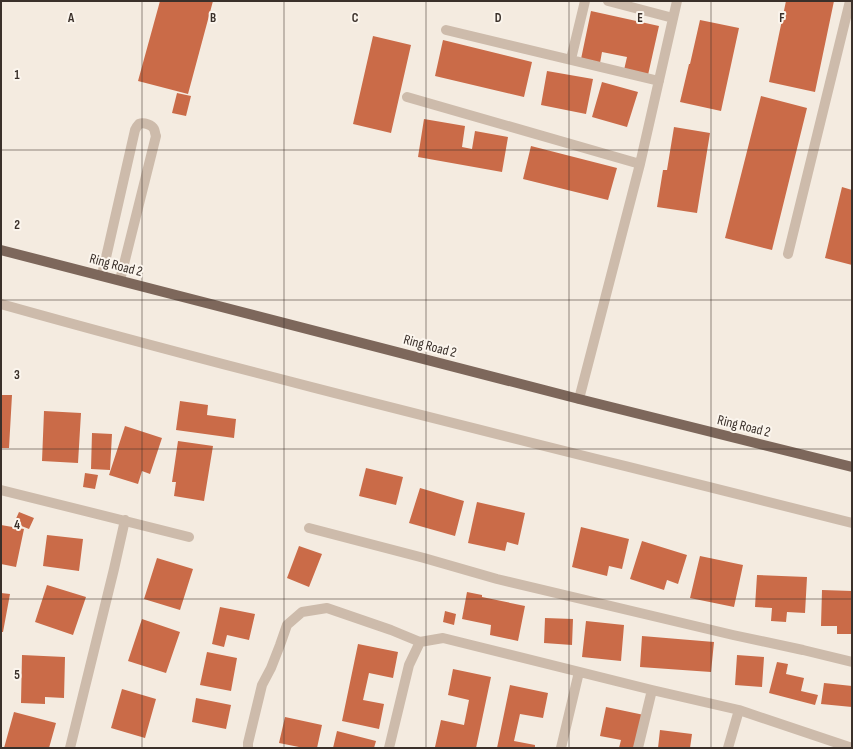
<svg xmlns="http://www.w3.org/2000/svg" width="853" height="749" viewBox="0 0 853 749" font-family="'Sofia Sans Condensed',sans-serif">
  <style>
    .building { fill: #ca6b48 }
    .lines { fill: none; stroke-linecap: round; stroke-linejoin: round }
    .minor { stroke: #cdbbab; stroke-width: 10 }
    .major { stroke: #7d675b; stroke-width: 10 }
    .grid { fill: none; stroke: #3a302a; stroke-width: 1; stroke-opacity: 0.55 }
    .labels { text-anchor: middle; dominant-baseline: central; stroke-width: 4; stroke-linejoin: round; paint-order: stroke }
    .street-label { font-size: 14px; fill: #3a302a; stroke: #fbf5ed }
    .grid-label { font-size: 13px; text-anchor: middle; font-weight: bold; fill: #3a302a; stroke: #fbf5ed; stroke-width: 4; stroke-linejoin: round; paint-order: stroke }
  </style>
  <rect width="100%" height="100%" fill="#f4ebe0"/>
  <path class="building" d="M160 1H213L188 94 138 81Z
    M786 1H834L815 92 769 82Z
    M591 11 659 26 648 75 624 70 627 57 602 52 600 63 581 59Z
    M700 20 739 28 721 111 680 102 689 64H690Z
    M373 36 411 45 391 133 353 124Z
    M443 40 532 62 524 97 435 76Z
    M547 71 593 79 586 114 541 105Z
    M602 82 638 92 627 127 592 117Z
    M177 93 191 96 186 116 172 113Z
    M761 96 807 108 772 250 725 238Z
    M424 119 465 126 462 147 472 149 475 131 508 137 502 172 418 157Z
    M674 127 710 133 697 213 657 207 663 170H667Z
    M531 146 617 168 608 200 523 179Z
    M842 187 852 190V265L825 258Z
    M1 395H12L9 448H1Z
    M180 401 208 405 207 415 236 419 234 438 176 430Z
    M44 411 81 413 78 463 42 461Z
    M125 426 162 438 150 474 142 471 138 484 109 475Z
    M92 433 112 434 110 470 91 469Z
    M178 441 213 446 204 501 174 496 176 482H172Z
    M366 468 403 477 396 505 359 496Z
    M85 473 98 475 95 489 83 487Z
    M420 488 464 501 455 536 409 523Z
    M477 502 525 513 518 545 507 542 505 551 468 543Z
    M19 512 34 518 29 529 14 523Z
    M1 525 24 529 16 567 1 564Z
    M581 527 629 539 622 569 609 566 607 576 572 567Z
    M47 535 83 539 79 571 43 566Z
    M642 541 687 555 678 584 667 580 664 590 630 579Z
    M299 546 322 554 309 587 287 578Z
    M700 556 743 565 734 607 690 598Z
    M157 558 193 569 180 610 144 599Z
    M757 575 807 577 805 613 787 612 786 622 771 621 772 608 755 607Z
    M47 585 86 597 73 635 35 622Z
    M822 590 852 591 851 634H837V626H821Z
    M467 592 482 595V597L525 606 518 641 490 635 491 625 462 619Z
    M1 593 10 594 3 632H1Z
    M220 607 255 614 249 640 227 635 224 647 212 644Z
    M445 611 456 614 454 625 443 622Z
    M545 618 573 619 572 645 544 643Z
    M142 619 180 632 166 673 128 661Z
    M586 621 624 625 621 661 582 657Z
    M642 636 714 642 711 672 640 667Z
    M358 644 398 652 393 678 369 673 363 700 384 704 379 729 342 721Z
    M207 652 237 658 231 691 200 685Z
    M22 655 65 657 64 698 45 697V704L21 703Z
    M737 655 764 657 762 687 735 685Z
    M777 662 788 664 786 674 804 678 801 691 818 695 815 705 769 693Z
    M453 669 491 677 476 748H440L435 747 441 720 464 725 469 700 448 695Z
    M824 683 852 686V707L821 704Z
    M510 685 548 693 543 718 520 714 514 741 535 745V748H497Z
    M122 689 156 699 145 738 111 728Z
    M196 698 231 705 226 729 192 722Z
    M606 707 644 715 637 748H619L621 740 600 736Z
    M14 712 56 723 49 748H4Z
    M285 717 322 725 317 748H299V747L279 743Z
    M660 730 692 734 690 748H658Z
    M337 731 376 741 374 748H333Z"/>
  <g class="lines">
    <path class="minor" d="M608 1 673 18
      M446 30 659 81
      M571 59 585 1
      M407 97 640 164
      M788 254 850 1
      M102 275 135 130C136 128 137 126 139 124 144 122 152 125 154 129 155 131 155 134 156 136L120 280
      M1 304C283 383 568 451 852 523
      M579 399 640 164 677 1
      M1 490 189 537
      M309 528 424 558 497 579 733 635 803 650 852 662
      M70 748 114 569 125 520
      M248 748V743L262 685 271 668 280 645 287 625 302 612 327 608 391 630 420 642 443 638 652 690 739 710 852 748
      M389 748 409 665 420 642
      M561 748 579 672
      M638 748 652 690
      M728 748 739 710"/>
    <path class="major" d="M1 250 579 399 852 467"/>
  </g>
  <path class="grid" d="M142 1V748M284 1V748M426 1V748M569 1V748M711 1V748M1 150H852M1 300H852M1 449H852M1 599H852"/>
  <g class="labels">
    <g class="street-label">
      <text transform="translate(116 265) rotate(15)">Ring Road 2</text>
      <text transform="translate(430 346) rotate(15)">Ring Road 2</text>
      <text transform="translate(744 426) rotate(14)">Ring Road 2</text>
    </g>
  </g>
  <g class="grid-label">
    <text x="71" y="22">A</text>
    <text x="213" y="22">B</text>
    <text x="355" y="22">C</text>
    <text x="498" y="22">D</text>
    <text x="640" y="22">E</text>
    <text x="782" y="22">F</text>
    <text x="17" y="79">1</text>
    <text x="17" y="229">2</text>
    <text x="17" y="379">3</text>
    <text x="17" y="529">4</text>
    <text x="17" y="679">5</text>
  </g>
  <rect width="853" height="749" fill="none" stroke="#3a302a" stroke-width="4"/>
</svg>
